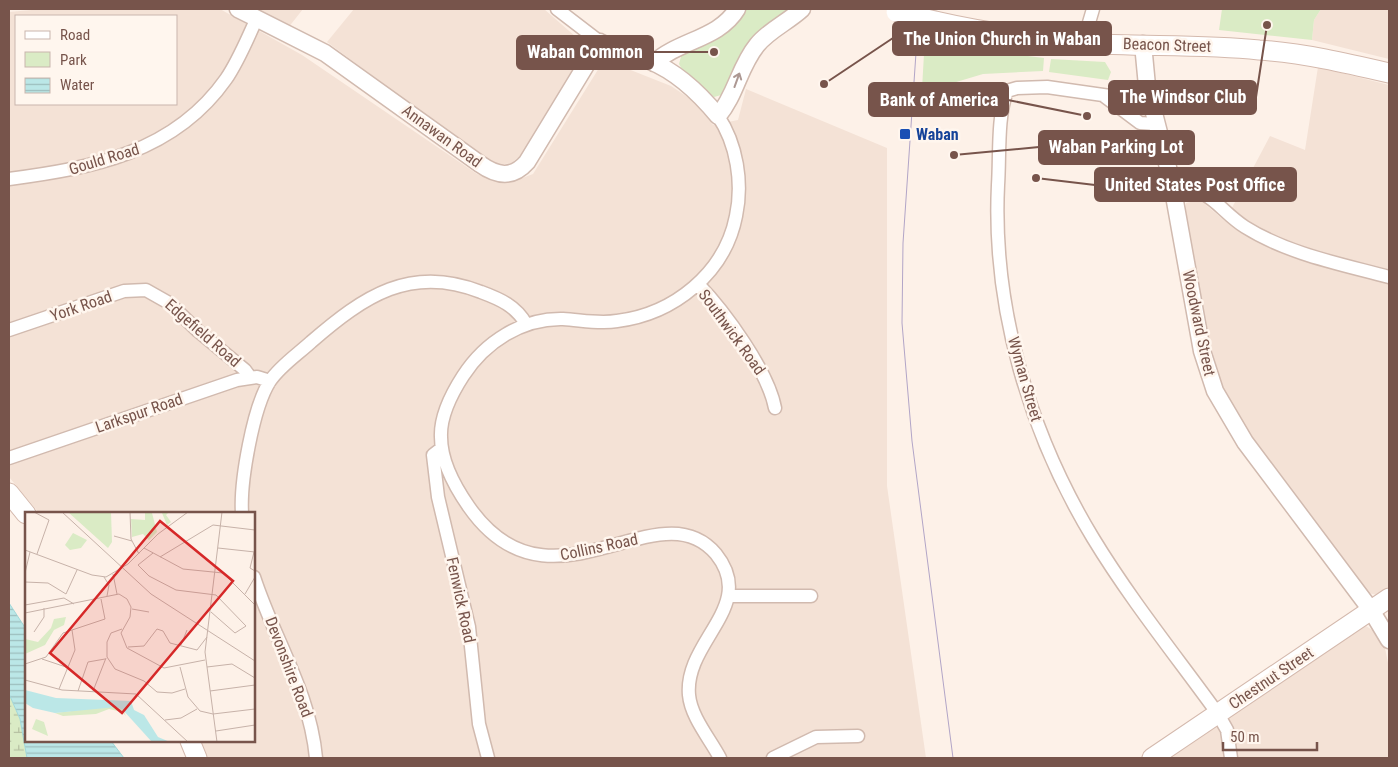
<svg xmlns="http://www.w3.org/2000/svg" width="1398" height="767" viewBox="0 0 1398 767" font-family="'Roboto Condensed',sans-serif">
  <style>
    .residential { fill: #f4e2d6; fill-rule: evenodd }
    .wetland { fill: url(#wetland-marsh) }
    .park { fill: #daebc5 }
    .water { fill: url(#water-rules); stroke: #a1d8d9 }
    .lines { fill: none; stroke-linecap: round; stroke-linejoin: round }
    .minor-casing { stroke: #d1baaf; stroke-width: 15 }
    .tertiary-casing { stroke: #d1baaf; stroke-width: 19 }
    .secondary-casing { stroke: #d4b9ad; stroke-width: 21 }
    .minor { stroke: #fff; stroke-width: 12 }
    .tertiary { stroke: #fff; stroke-width: 16 }
    .secondary { stroke: #fff; stroke-width: 19 }
    .tram { stroke: #b2a5c7; stroke-width: 1 }
    .secondary-bridge-casing { stroke: #d4b9ad; stroke-width: 21; stroke-linecap: butt }
    .secondary-bridge { stroke: #fff; stroke-width: 19 }
    .oneway { stroke: #ad9893 }
    .transit-dot { fill: #1a4fb4; stroke: #fff6ee; stroke-width: 2 }
    .labels { text-anchor: middle; dominant-baseline: central; stroke-width: 5; stroke-linejoin: round; paint-order: stroke }
    .street-label { font-size: 16px; fill: #77544b; stroke: #fff6ee }
    .transit-label { font-size: 16px; font-weight: bold; fill: #164399; stroke: #fff6ee; text-anchor: start }
    .inset-road { fill: none; stroke: #c7b2a9; stroke-width: 1 }
    .view { fill: #d62828; fill-opacity: 0.15; stroke: #d62828; stroke-width: 2.5 }
    .inset-edge { fill: none; stroke: #77544b; stroke-width: 2.5 }
    .leader { fill: none; stroke: #77544b; stroke-width: 2 }
    .callout-dot { fill: #77544b; stroke: #fff6ee; stroke-width: 2 }
    .callout { fill: #77544b; stroke: #77544b; stroke-width: 2 }
    .callout-label { font-size: 18px; text-anchor: middle; font-weight: bold; fill: #fff }
  </style>
  <defs>
    <pattern id="wetland-marsh" width="20" height="14" patternUnits="userSpaceOnUse" patternTransform="scale(1.25)"><rect width="20" height="14" fill="#daebc5"/><path d="M1 5h8M5 5V1M11 12h8M15 12V8" fill="none" stroke="#b6c1a2"/></pattern>
    <pattern id="water-rules" width="6" height="5" patternUnits="userSpaceOnUse" patternTransform="scale(1.25)"><rect width="6" height="5" fill="#bbe7e7"/><path d="M0 2.5h6" fill="none" stroke="#9dbebd"/></pattern>
  </defs>
  <rect width="100%" height="100%" fill="#fdf1e8"/>
  <path class="residential" d="M43 9H220L302 55 477 174 497 181 517 180 533 174 599 68 607 63 623 67 671 86 695 102 713 125 738 120 746 89 887 148V486L926 758H207L200 741H254V513H39L9 477V12ZM16 16H176V104H16Z
    M251 9H303L288 28Z
    M354 9H544L576 37 582 46 580 59 523 154 511 163 499 165 486 160 327 42Z
    M1321 9H1389V59L1312 40 1314 20Z
    M1318 67 1389 85V589L1377 595 1364 592 1246 431 1217 377 1185 217 1186 203 1200 200 1225 221 1270 136 1305 150Z
    M1366 626 1377 633 1385 648 1389 668V758H1163Z"/>
  <path class="wetland" d="M9 694 20 719 27 758H9Z"/>
  <path class="park" d="M743 9H791L725 94 714 97 683 71 679 64 682 53Z
    M1222 9H1321L1314 20 1312 40 1219 30Z
    M925 36 951 46 1044 58 1043 71 983 74 933 89H922Z
    M1051 59 1105 62 1111 72 1108 80 1049 72Z"/>
  <path class="water" d="M9 603 26 629V741H111L124 758H27L20 719 9 694Z"/>
  <g class="lines">
    <g class="minor-casing">
      <path id="minor" d="M557 9 600 42
        M1083 43 1093 9
        M1147 86 1110 96 1047 87 1017 88 1007 91C997 117 1000 157 998 185 992 308 1030 434 1093 538 1130 599 1176 656 1218 714L1227 730 1231 758
        M1104 96 1140 123 1155 124
        M718 116C737 144 743 183 736 216 725 273 674 314 617 321 599 324 581 320 563 319 522 318 485 342 463 376 452 393 440 415 441 437 441 462 455 487 469 507 551 624 658 485 716 554 758 606 684 641 689 695 691 717 710 739 720 758
        M9 179C92 168 174 153 226 79 239 60 247 39 257 18
        M1174 190C1209 184 1218 210 1245 227 1288 254 1341 264 1389 277
        M698 284C725 312 768 371 775 408
        M9 330 124 291 146 290 169 303 198 331 245 370 250 377
        M442 448 433 455 438 497 469 627 479 724 488 758
        M9 458 237 380 257 377 270 381
        M242 513C240 482 253 407 270 381 280 366 298 354 311 342 364 296 411 264 481 292 500 299 516 306 526 324
        M254 577C274 639 310 692 316 758
        M728 596H811
        M773 758 816 737 858 736"/>
    </g>
    <g class="tertiary-casing">
      <path id="tertiary" d="M238 9 325 53 480 164C497 176 512 179 527 162L600 42C615 53 633 55 650 61 677 72 700 94 718 116 736 95 739 67 757 45 769 30 788 22 802 9
        M1143 44 1147 86 1171 179 1202 351 1215 391 1245 442 1371 610 1389 640
        M654 63C679 40 719 39 737 9"/>
    </g>
    <g class="secondary-casing">
      <path id="secondary" d="M935 21C983 32 1032 39 1081 43 1140 47 1200 44 1259 50 1303 53 1346 63 1389 73
        M9 493 26 514
        M190 741 197 758
        M1152 758 1389 598"/>
    </g>
    <use href="#minor" class="minor"/>
    <use href="#tertiary" class="tertiary"/>
    <use href="#secondary" class="secondary"/>
    <path class="tram" d="M919 9 903 243 902 323 912 441 953 758"/>
    <g class="secondary-bridge-casing">
      <path id="secondary-bridge" d="M896 12 935 21"/>
    </g>
    <use href="#secondary-bridge" class="secondary-bridge"/>
  </g>
  <defs><path id="oneway-shaft" d="M-6 0H5M1.5-3L5.5 0L1.5 3" fill="none" stroke-width="1.6" stroke-linecap="round" stroke-linejoin="round" transform="scale(1.25)"/></defs>
  <use class="oneway" href="#oneway-shaft" transform="translate(737 80) rotate(-70)"/>
  <rect class="transit-dot" x="899" y="128" width="12" height="12" rx="2.5"/>
  <g class="labels">
    <g class="street-label">
      <text transform="translate(1167 45) rotate(2)">Beacon Street</text>
      <text transform="translate(442 136) rotate(36)">Annawan Road</text>
      <text transform="translate(104 159) rotate(-17)">Gould Road</text>
      <text transform="translate(81 306) rotate(-19)">York Road</text>
      <text transform="translate(1199 323) rotate(78)">Woodward Street</text>
      <text transform="translate(732 332) rotate(54)">Southwick Road</text>
      <text transform="translate(203 333) rotate(41)">Edgefield Road</text>
      <text transform="translate(1025 379) rotate(74)">Wyman Street</text>
      <text transform="translate(139 413) rotate(-19)">Larkspur Road</text>
      <text transform="translate(599 547) rotate(-12)">Collins Road</text>
      <text transform="translate(461 600) rotate(78)">Fenwick Road</text>
      <text transform="translate(289 667) rotate(69)">Devonshire Road</text>
      <text transform="translate(1271 678) rotate(-34)">Chestnut Street</text>
    </g>
    <g class="transit-label">
      <text x="916" y="134">Waban</text>
    </g>
  </g>
  <g transform="translate(25 512)">
    <rect width="230" height="230" fill="#fdf1e8"/>
    <path d="M43 0H86L87 30 83 36Z" fill="#daebc5"/>
    <path d="M41 105 39 113 29 118 20 133 0 142V127L13 130 26 116 29 107Z" fill="#daebc5"/>
    <path d="M88 194 98 198 101 204 97 200 84 197 71 202 38 204 30 201Z" fill="#daebc5"/>
    <path d="M120 0H144L141 3 146 10 142 13 137 1H127L132 20 124 28 118 22 107 25 106 7 120 8ZM48 21 62 28 56 36 45 38 40 33ZM11 207 19 210 23 224 7 217Z" fill="#daebc5"/>
    <path d="M0 178 31 186 106 189 109 198 119 203 133 225 145 230H127L98 198 91 195 30 201 8 196 0 191Z" fill="#bbe7e7"/>
    <path class="inset-road" d="M9 0 24 8 12 42M37 0 126 82 230 149M105 0 106 27 114 42M89 24 107 29M119 36 158 57 198 61 230 93M193 36 230 40M0 38 67 63 81 65 103 52 133 22 163 0M229 40 225 56 230 59M128 41 113 53 124 64 151 78 191 83 221 114 210 121 186 100M135 45 188 13 230 18M0 61 5 40M88 62 92 82M79 65 84 73 82 84M0 70 23 71 41 82M41 82 52 58M220 82 230 65M0 93 39 86 49 92M107 97 124 100M0 101 94 82 102 87 106 95 105 105 96 121 102 136 139 156 180 148M97 117 86 121 82 130V145L90 157 119 169 132 180 147 181 160 177M9 120 19 105V96M156 133 162 118M103 135 119 134 132 117 138 119 145 131 172 138 182 125M17 147 41 155M0 152 21 145 38 121 80 107 76 87M155 155 163 185 175 199 188 202 230 197M182 155 207 152 230 166M0 168 37 178 111 182 163 230M34 177 50 138 47 118M53 179 63 150 80 147M68 179 81 146M185 179 230 173M140 208 156 206 172 197M191 219 230 213M192 230 180 140 197 0"/>
    <path class="view" d="M135 9 208 69 97 201 25 141Z"/>
    <rect width="230" height="230" class="inset-edge"/>
  </g>
  <path class="leader" d="M824 84L893 38M714 52L653 52M1267 25L1256 97M1087 116L1008 100M954 155L1039 147M1036 178L1095 185"/>
  <g class="callout-dot">
    <circle cx="824" cy="84" r="5"/>
    <circle cx="714" cy="52" r="5"/>
    <circle cx="1267" cy="25" r="5"/>
    <circle cx="1087" cy="116" r="5"/>
    <circle cx="954" cy="155" r="5"/>
    <circle cx="1036" cy="178" r="5"/>
  </g>
  <g class="callout">
    <rect x="893" y="22" width="218" height="33" rx="5"/>
    <rect x="517" y="36" width="136" height="33" rx="5"/>
    <rect x="1109" y="81" width="147" height="33" rx="5"/>
    <rect x="869" y="83" width="139" height="33" rx="5"/>
    <rect x="1039" y="131" width="155" height="33" rx="5"/>
    <rect x="1095" y="168" width="201" height="33" rx="5"/>
  </g>
  <g class="callout-label">
    <text x="1002" y="45">The Union Church in Waban</text>
    <text x="585" y="58">Waban Common</text>
    <text x="1183" y="103">The Windsor Club</text>
    <text x="939" y="106">Bank of America</text>
    <text x="1116" y="153">Waban Parking Lot</text>
    <text x="1195" y="191">United States Post Office</text>
  </g>
  <rect width="1398" height="767" fill="none" stroke="#77544b" stroke-width="20"/>
  <rect x="15" y="15" width="162" height="90" fill="#fff6ee" stroke="#c9b5ad"/>
  <rect x="25" y="31" width="25" height="8" fill="#ffffff" stroke="#c9b5ad"/>
  <text x="60" y="40" font-size="15" fill="#77544b">Road</text>
  <rect x="25" y="52" width="25" height="15" fill="#daebc5" stroke="#c9b5ad"/>
  <text x="60" y="65" font-size="15" fill="#77544b">Park</text>
  <rect x="25" y="78" width="25" height="15" fill="url(#water-rules)" stroke="#c9b5ad"/>
  <text x="60" y="90" font-size="15" fill="#77544b">Water</text>
  <path d="M1223 742v8h94v-8" fill="none" stroke="#77544b" stroke-width="2.5"/>
  <text x="1230" y="742" font-size="15" fill="#77544b" stroke="#fff6ee" stroke-width="4" paint-order="stroke">50 m</text>
</svg>
